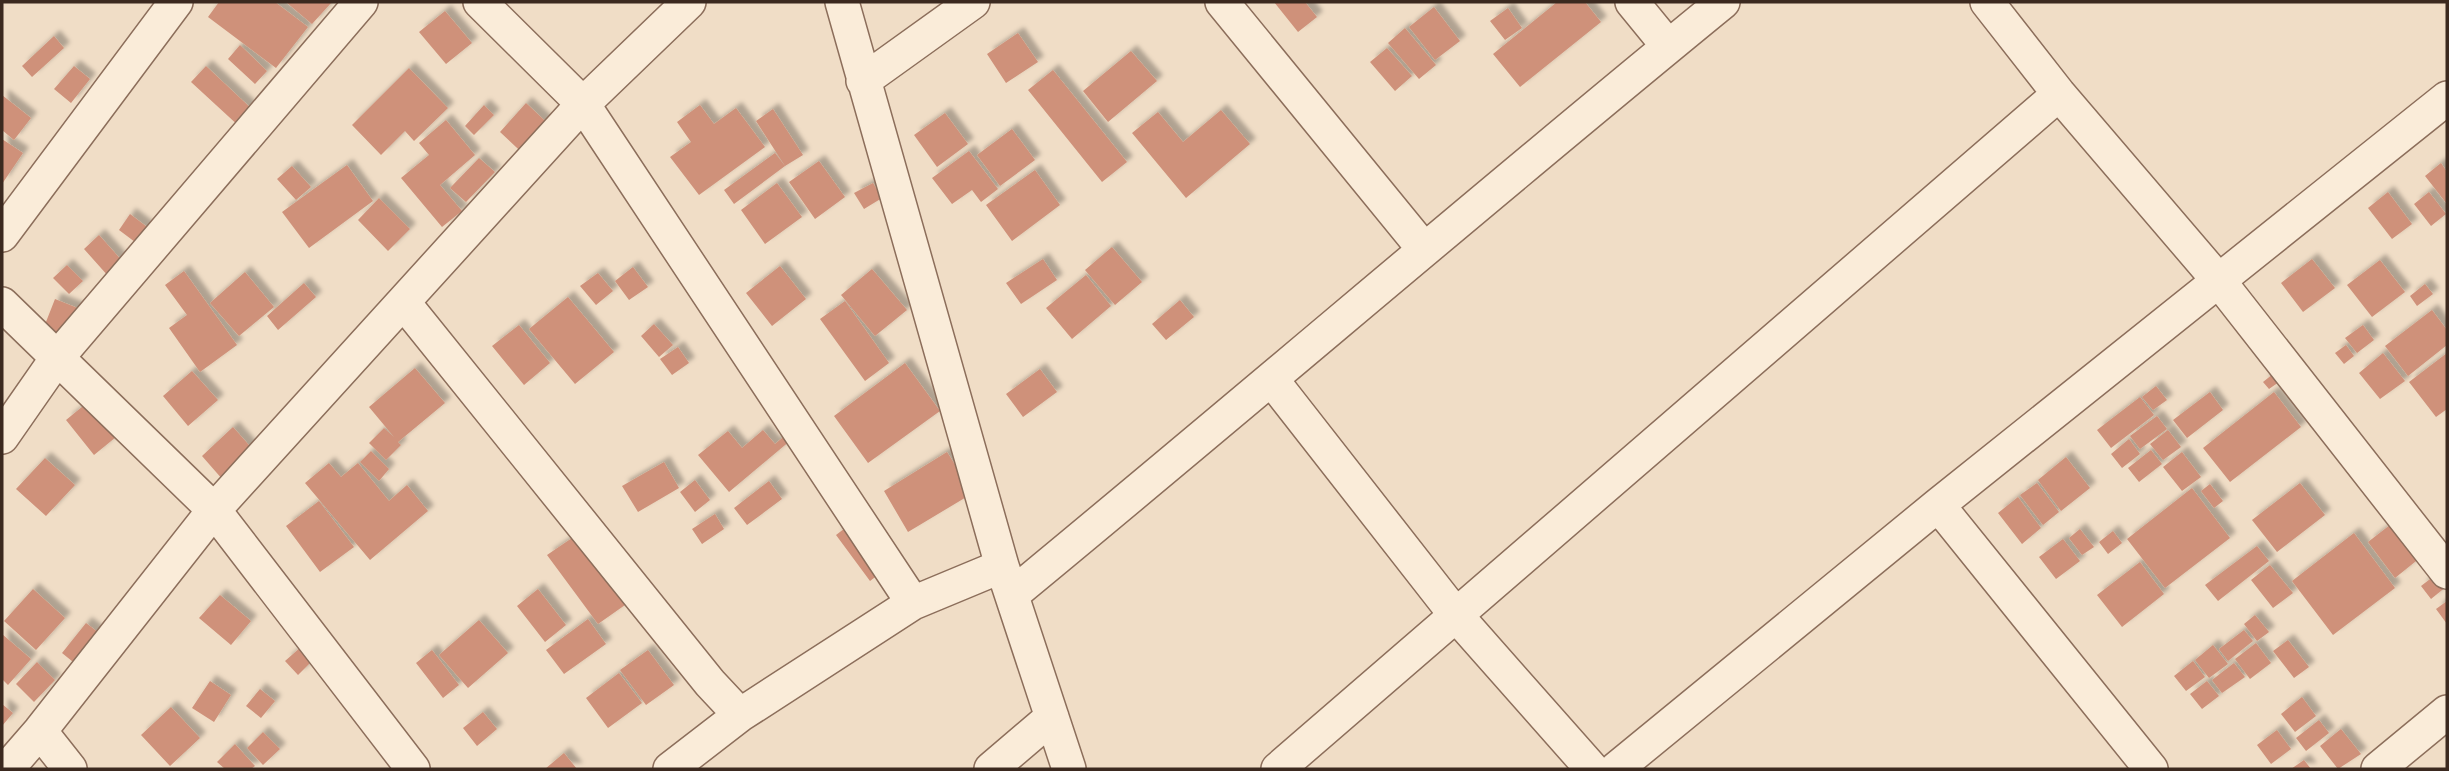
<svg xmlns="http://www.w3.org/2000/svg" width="2449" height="771" viewBox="0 0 2449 771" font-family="'IBM Plex Serif',serif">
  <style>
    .building { fill: #cf917a; filter: url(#shadow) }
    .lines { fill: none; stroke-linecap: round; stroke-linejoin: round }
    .minor-casing { stroke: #8c6e5b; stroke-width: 36 }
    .minor { stroke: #faecd9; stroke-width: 33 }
  </style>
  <defs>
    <filter id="shadow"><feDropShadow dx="6" dy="-6" stdDeviation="2" flood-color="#0004"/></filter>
  </defs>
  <rect width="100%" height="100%" fill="#f0ddc6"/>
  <path class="building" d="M219 2H275L308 27 276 68 208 17Z
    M286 2H332L312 24Z
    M1274 2H1305L1317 17 1298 32Z
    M1557 2H1585L1601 22 1520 87 1493 54Z
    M1434 7 1460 41 1435 60 1409 27Z
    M1508 8 1522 28 1505 40 1490 21Z
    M445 11 472 43 446 64 419 32Z
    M1405 28 1436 65 1419 79 1388 43Z
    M1018 33 1038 62 1006 83 987 54Z
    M54 36 64 48 32 77 22 66Z
    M240 45 267 71 255 84 228 59Z
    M1387 48 1412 76 1395 91 1370 62Z
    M1131 51 1157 81 1108 122 1083 91Z
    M74 66 90 79 71 103 54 89Z
    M206 66 256 113 241 128 191 82Z
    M409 68 448 108 414 141 405 131 381 155 352 125Z
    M1053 70 1127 162 1102 182 1028 90Z
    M2 95 31 118 14 140 2 130Z
    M526 103 559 134 532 162 500 132Z
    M484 105 494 115 474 135 465 126Z
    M700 105 714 124 736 108 765 147 699 195 670 157 691 142 677 122Z
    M773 109 803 155 785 166 756 121Z
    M1221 110 1250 144 1186 198 1132 133 1158 112 1183 142Z
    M945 113 968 144 937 167 914 135Z
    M446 120 475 155 440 185 462 211 442 227 401 178 429 155 419 143Z
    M1012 129 1035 160 1000 186 977 155Z
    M2 139 23 153 2 184Z
    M969 151 998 189 981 202 972 190 952 204 932 178Z
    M775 153 785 166 734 204 724 190Z
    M479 158 495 172 466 202 450 188Z
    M819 161 845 197 815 219 789 182Z
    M2441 163 2447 172V204L2425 176Z
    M347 165 373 201 309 248 282 212Z
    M292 166 311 187 296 200 277 179Z
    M1035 170 1060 205 1012 241 986 205Z
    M777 183 802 217 765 244 741 210Z
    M873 183 882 198 864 209 854 193Z
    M2388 192 2412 224 2392 239 2368 208Z
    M2429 192 2446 214 2431 226 2414 204Z
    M379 198 410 229 388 251 358 220Z
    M130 214 151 230 139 245 119 230Z
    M99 235 124 263 109 277 84 249Z
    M1112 247 1142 282 1115 305 1085 270Z
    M1043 259 1057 280 1021 304 1006 283Z
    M2312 259 2335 288 2303 312 2281 283Z
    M2380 260 2405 292 2372 317 2347 285Z
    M67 265 83 281 69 294 53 278Z
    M780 266 806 299 772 326 746 293Z
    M633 267 648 287 629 300 615 281Z
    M872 269 907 310 875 336 841 295Z
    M184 271 237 345 200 372 169 328 187 315 165 285Z
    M245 272 274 307 239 336 210 303Z
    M598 273 613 291 596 305 580 286Z
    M1086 275 1111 306 1072 339 1046 308Z
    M304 283 316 297 278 330 267 316Z
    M2425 284 2433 294 2417 306 2410 296Z
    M568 297 614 352 575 384 529 329Z
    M55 299 85 311 74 339 44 327Z
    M1180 300 1194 317 1166 340 1152 324Z
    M845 301 889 363 865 381 820 319Z
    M2432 310 2447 330V345L2408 376 2385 346Z
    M654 324 673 345 659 357 641 336Z
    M519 325 550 363 524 385 492 346Z
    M2363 325 2374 340 2357 353 2345 338Z
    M2346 345 2354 356 2344 364 2335 353Z
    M678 347 689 363 672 375 660 359Z
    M2383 353 2405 381 2380 399 2359 373Z
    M2447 353V409L2436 417 2409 382Z
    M905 363 940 411 868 463 834 416Z
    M415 368 445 403 398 442 401 445 386 460 369 443 384 428 394 437 369 407Z
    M1040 369 1057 392 1023 417 1006 394Z
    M192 371 218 400 188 426 163 396Z
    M2273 374 2279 382 2269 389 2263 382Z
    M2156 386 2167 400 2153 410 2142 397Z
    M2210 392 2223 410 2187 438 2173 420Z
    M2274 392 2301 427 2230 482 2203 448Z
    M2140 397 2154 415 2111 448 2097 430Z
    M88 402 116 437 94 455 66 420Z
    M2157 416 2167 429 2140 449 2130 436Z
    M233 427 262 460 230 488 202 456Z
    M793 429 797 435 729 492 698 455 728 431 742 448 763 430 775 444Z
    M2168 430 2181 447 2163 460 2150 444Z
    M2129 439 2140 454 2122 468 2111 454Z
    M2151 450 2162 464 2139 482 2128 468Z
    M371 451 389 469 379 481 360 462Z
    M947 452 973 493 908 532 884 491Z
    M2182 452 2201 477 2182 491 2163 467Z
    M2066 457 2090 488 2061 511 2038 480Z
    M45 458 75 485 46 516 16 489Z
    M664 462 679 488 638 512 622 486Z
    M329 463 341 477 358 463 389 501 407 485 428 511 370 560 305 483Z
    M695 480 710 500 695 512 680 492Z
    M769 481 782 499 747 525 734 508Z
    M2037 483 2059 512 2043 525 2020 495Z
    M2300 483 2325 515 2277 552 2252 520Z
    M2210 484 2223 501 2214 508 2201 491Z
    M2192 488 2230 538 2165 588 2127 539Z
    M2018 497 2041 528 2022 544 1998 513Z
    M319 501 354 547 320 572 286 526Z
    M715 514 724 529 702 544 692 529Z
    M2399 518 2426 553 2395 578 2368 542Z
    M853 522 887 568 870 581 836 535Z
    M2080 529 2094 547 2082 555 2069 538Z
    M2113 531 2122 543 2108 554 2099 542Z
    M2354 533 2395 588 2333 635 2292 581Z
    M575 536 625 605 598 624 547 555Z
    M2063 539 2080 561 2056 579 2039 557Z
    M2257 546 2269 561 2218 601 2205 585Z
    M2140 562 2164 594 2122 627 2097 595Z
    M2270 565 2293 593 2273 608 2251 580Z
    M2438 573 2447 586 2431 599 2421 586Z
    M33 589 65 618 36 650 4 621Z
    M538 589 566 625 545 642 517 606Z
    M220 595 251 621 231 645 199 618Z
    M2447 601V624L2436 609Z
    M2255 615 2269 632 2257 641 2244 624Z
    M588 619 606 644 564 674 546 650Z
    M479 620 508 653 468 688 439 655Z
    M86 623 108 640 83 670 62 653Z
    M2244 630 2253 641 2228 661 2219 649Z
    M2 634 31 659 8 685 2 679Z
    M2288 640 2309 667 2294 678 2273 651Z
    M2256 643 2271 663 2250 679 2235 659Z
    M2213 645 2228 664 2209 678 2195 660Z
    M301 647 313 660 298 675 285 661Z
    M432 650 459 685 443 698 416 663Z
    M648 650 674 685 646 705 620 670Z
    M2193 661 2205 677 2186 691 2174 676Z
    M37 662 55 680 34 702 16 684Z
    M2234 663 2245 677 2222 693 2212 680Z
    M619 673 642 703 608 728 586 698Z
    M210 681 231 695 214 722 192 708Z
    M2207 681 2219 696 2202 709 2190 694Z
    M260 689 275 701 261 718 246 706Z
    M2302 697 2316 716 2295 732 2281 714Z
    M2 704 13 713 2 726Z
    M171 707 200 738 170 766 141 735Z
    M483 712 497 729 477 746 463 728Z
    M2319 720 2329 733 2306 751 2296 738Z
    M2341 729 2361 754 2338 769 2320 746Z
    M2277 730 2291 749 2271 764 2257 745Z
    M263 732 280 749 263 765 247 748Z
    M235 744 255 766 251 769H225L217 762Z
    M564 753 577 769H545Z
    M2304 760 2311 769H2291Z"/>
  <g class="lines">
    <g class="minor-casing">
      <path id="minor" d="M480 2 583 104 913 603
        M842 2 1002 566 1069 769
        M1222 2 1423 248
        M1632 2 1668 46
        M1987 2 2059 94 2219 281 2447 572
        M863 81 973 2
        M2 235 176 2
        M404 303 710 683 740 715
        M2 304 214 510 413 769
        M1272 380 1455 614 1592 769
        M2 437 57 358 361 2
        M1938 505 2151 769
        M1013 594C1251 398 1484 197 1723 2
        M40 731 70 769
        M7 769 40 731 214 510 583 104 689 2
        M670 769 740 715 913 603 1002 566
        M991 769 1052 717
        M1278 769 2059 94
        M1616 769 1938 505 2447 98
        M2378 769 2447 712"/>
    </g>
    <use href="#minor" class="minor"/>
  </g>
  <rect width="2449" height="771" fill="none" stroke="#3b291f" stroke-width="7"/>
</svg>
